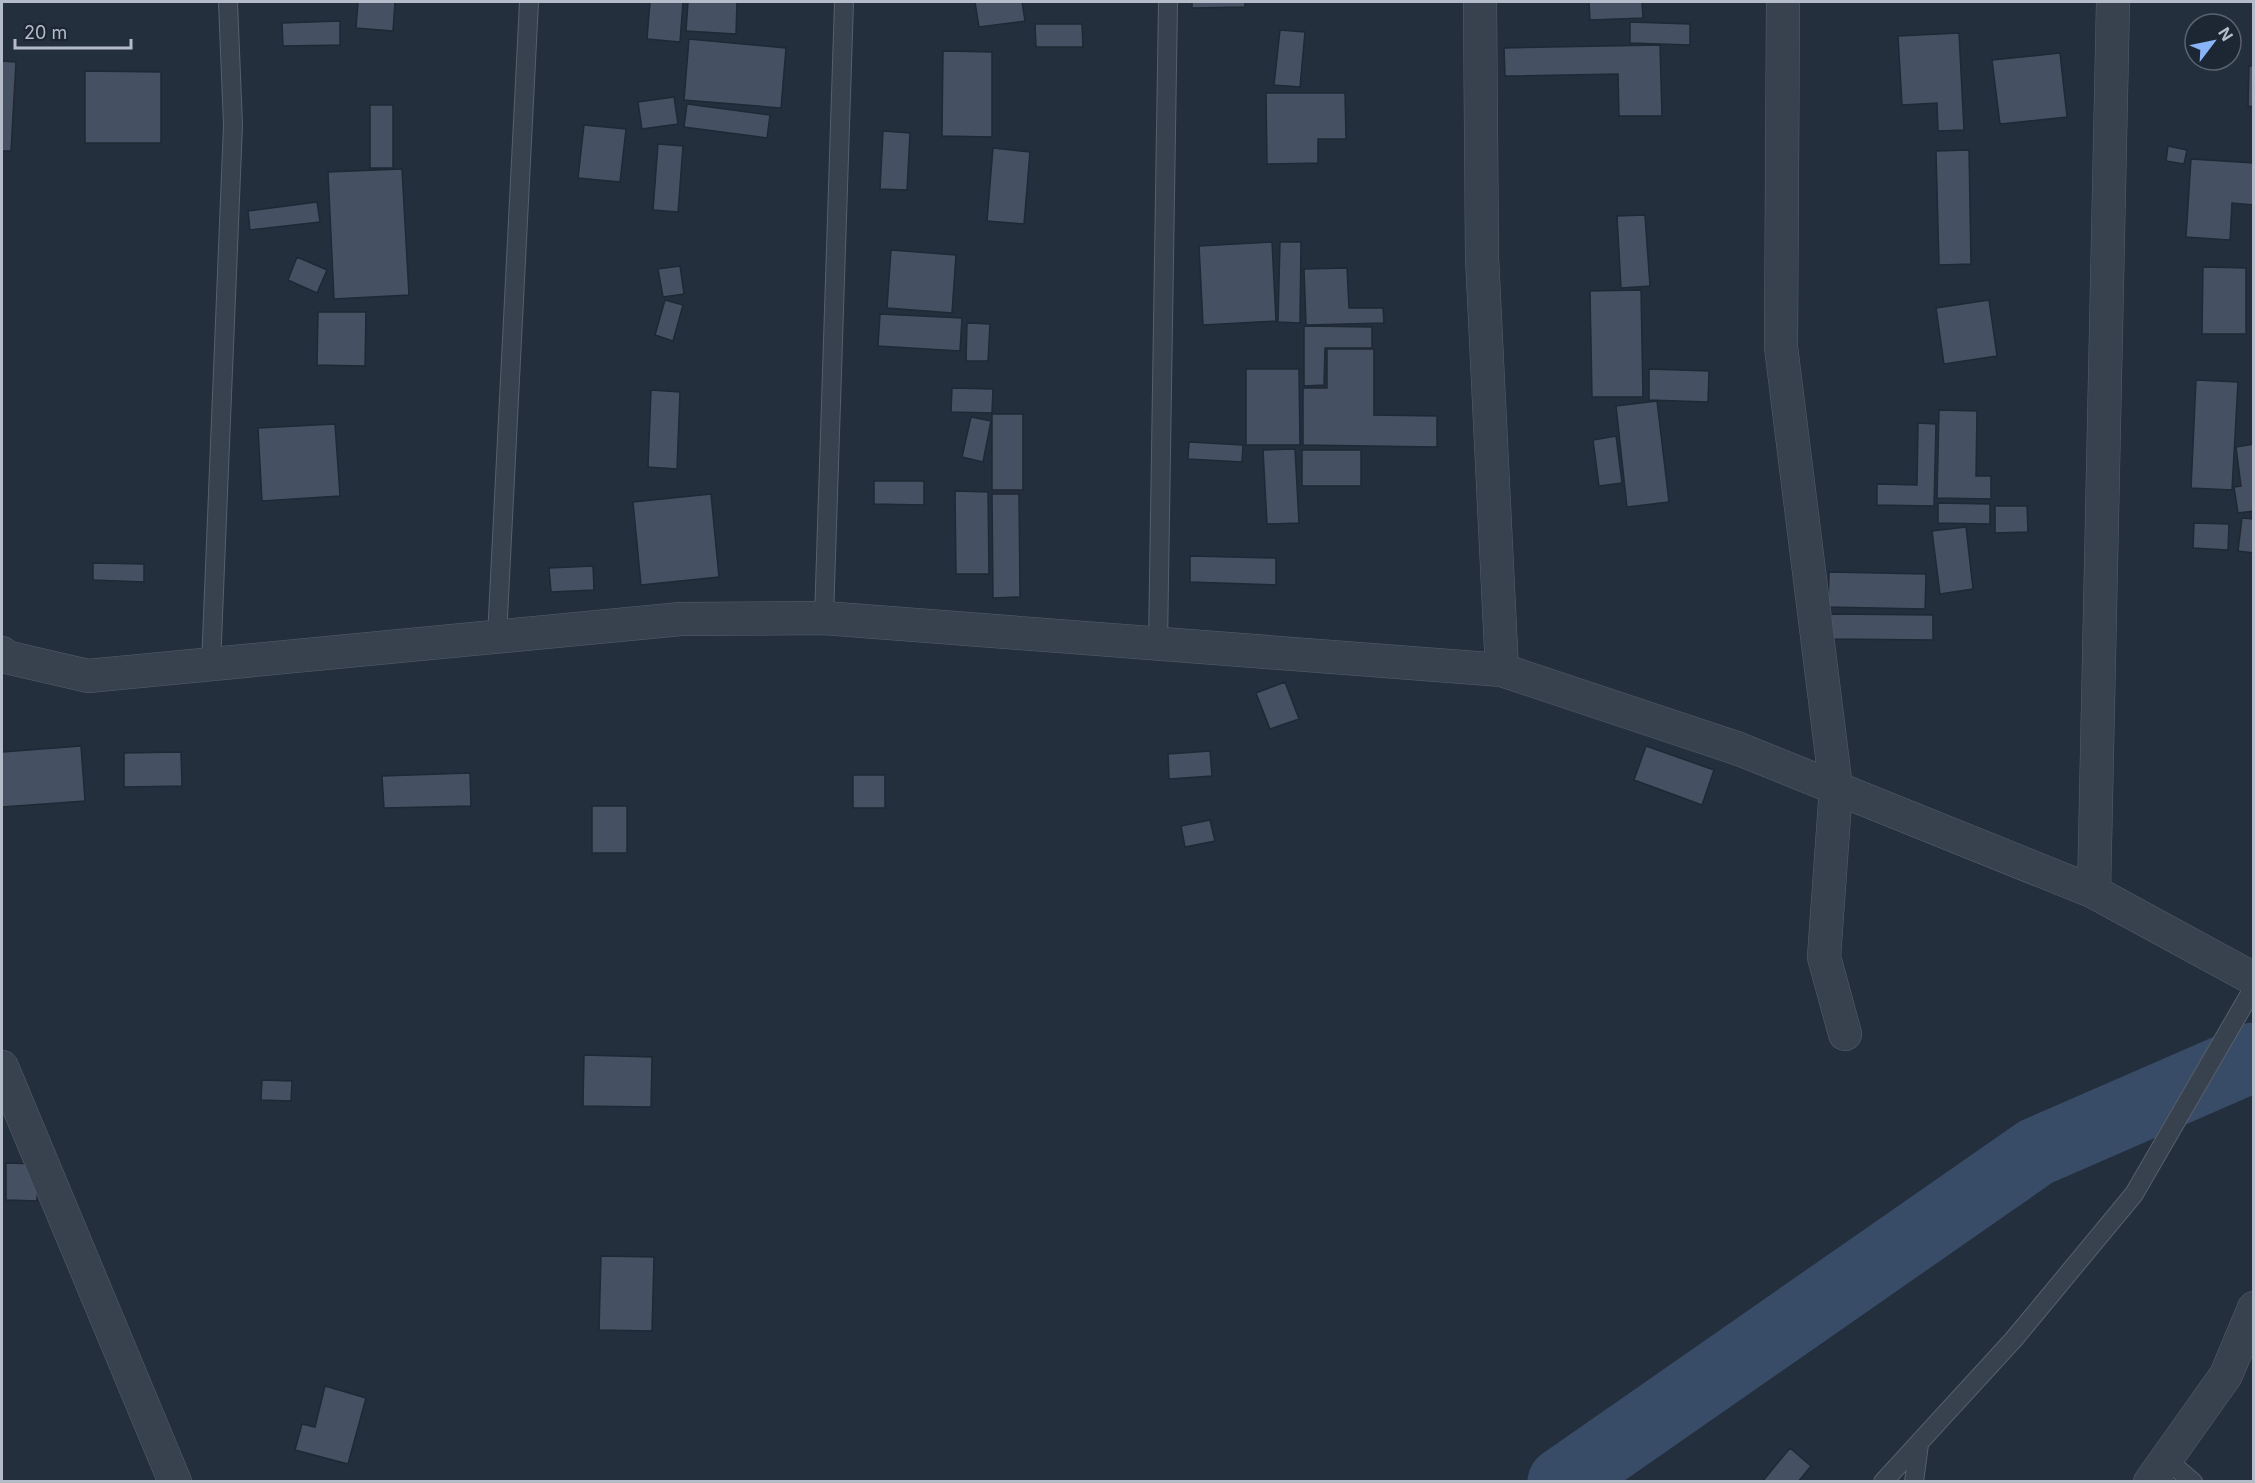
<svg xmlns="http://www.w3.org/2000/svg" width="2255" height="1483" viewBox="0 0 2255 1483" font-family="Inter,sans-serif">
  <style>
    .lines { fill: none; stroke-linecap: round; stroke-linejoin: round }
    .river { stroke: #394c67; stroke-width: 69 }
    .building { fill: #455162; stroke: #1f2835; stroke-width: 1.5 }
    .service-casing { stroke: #565f6c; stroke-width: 20 }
    .minor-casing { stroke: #565f6c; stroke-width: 34 }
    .service { stroke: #38414e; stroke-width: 18 }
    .minor { stroke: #38414e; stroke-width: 33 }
  </style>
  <rect width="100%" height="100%" fill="#242f3e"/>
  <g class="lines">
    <path class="river" d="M1562 1482 2036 1152 2254 1057"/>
  </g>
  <path class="building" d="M358 2H395L393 31 356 28Z
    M650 2H683L680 42 647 39Z
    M688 2H737L736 34 686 31Z
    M975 2H1022L1025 21 979 27Z
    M1192 2H1245V7L1192 8Z
    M1589 2H1642L1643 18 1590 20Z
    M340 21V45L283 46 282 23Z
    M1630 22 1690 24V45L1630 43Z
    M1035 24H1082L1083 47H1036Z
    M1280 30 1305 32 1300 87 1274 85Z
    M1959 33 1964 130 1938 131 1937 103 1902 105 1898 36Z
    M689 39 786 48 781 108 684 100Z
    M1660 45 1662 116H1619L1618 74 1505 76 1504 48Z
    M943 51 992 52V137L942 136Z
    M2060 53 2067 117 2000 124 1992 60Z
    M2 61 16 62 11 151H2Z
    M2249 66H2254V107L2248 106Z
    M85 71 161 72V143H85Z
    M1266 93H1345L1346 139H1318V163L1267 164Z
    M674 97 678 124 642 129 638 102Z
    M687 104 770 115 767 138 684 127Z
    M370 105H393V168H370Z
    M584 125 626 129 620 182 578 178Z
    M883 131 910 133 907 190 880 189Z
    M658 144 683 146 678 212 653 210Z
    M2168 146 2187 150 2184 164 2166 161Z
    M993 148 1030 152 1024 224 987 221Z
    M1969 150 1971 264 1939 265 1936 151Z
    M2191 159 2254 163V205L2232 203 2230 240 2186 237Z
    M402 169 409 295 334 299 328 172Z
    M317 202 320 222 250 230 248 211Z
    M1645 215 1650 286 1621 288 1617 216Z
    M1272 242 1276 321 1203 325 1199 246Z
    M1280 242H1301L1300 323 1278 322Z
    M891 250 956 255 952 313 887 308Z
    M297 257 327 270 317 293 288 280Z
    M680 266 684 294 663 297 658 269Z
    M2203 267 2246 268V334H2202Z
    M1347 268 1349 308H1383L1384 323 1306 325 1304 269Z
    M1641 290 1643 397H1592L1590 291Z
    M665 300 683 305 673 341 655 335Z
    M1989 300 1997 356 1944 364 1936 308Z
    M318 312H366L365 366 317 365Z
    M880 314 962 318 960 351 878 346Z
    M967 323 990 324 988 361H966Z
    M1304 326 1372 327V348H1325L1324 385 1304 386Z
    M1327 349H1374V415L1437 416V447L1303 445V388H1327Z
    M1246 369H1299L1300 445H1246Z
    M1649 369 1709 371 1708 402 1649 400Z
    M2196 380 2238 382 2232 490 2191 488Z
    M952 388 993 389 992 413 951 412Z
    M651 390 680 392 677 469 648 467Z
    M1657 401 1669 502 1627 507 1616 406Z
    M1939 410 1977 411 1976 476H1991V499L1937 498Z
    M992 414H1023V490H992Z
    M971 417 991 421 983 462 962 457Z
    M1918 423 1936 424 1934 506 1877 505V484L1917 485Z
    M335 424 340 496 262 501 258 428Z
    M1616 436 1622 483 1599 486 1593 440Z
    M1189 442 1243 445 1242 462 1188 459Z
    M2254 444V511L2238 513 2234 487 2241 486 2236 447Z
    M1295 449 1299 523 1267 524 1263 450Z
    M1302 450H1361V486H1302Z
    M874 481H924V505L874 504Z
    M955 491 988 492 989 574H956Z
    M711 494 719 577 641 585 633 502Z
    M992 494H1019L1020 597 993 598Z
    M1938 503 1990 504V524L1938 523Z
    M1995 506H2027L2028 532 1995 533Z
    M2242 518 2254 519V553L2238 551Z
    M2194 523 2229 524 2228 550 2193 548Z
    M1966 527 1973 589 1940 594 1932 531Z
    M1190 556 1276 558V585L1190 582Z
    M93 563 144 564V582L93 580Z
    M593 566 594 590 551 592 549 568Z
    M1829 572 1926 574 1925 609 1828 607Z
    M1831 614 1933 615V640L1831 639Z
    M1285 682 1299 719 1270 729 1256 693Z
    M81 746 85 801 2 807V752Z
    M1646 746 1714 770 1702 805 1634 780Z
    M1210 751 1212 776 1169 779 1168 754Z
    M181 752 182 786 124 787V753Z
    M470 773 471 806 384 808 382 776Z
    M853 775H885V808H853Z
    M592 806H627V853H592Z
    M1210 820 1215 841 1185 847 1181 826Z
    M584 1055 652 1057 651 1107 583 1106Z
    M262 1080 292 1081 291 1101 261 1100Z
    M6 1163 38 1164 37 1201 6 1200Z
    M601 1256 654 1257 652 1331 599 1330Z
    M325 1386 366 1398 348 1464 295 1450 302 1424 315 1427Z
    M1790 1448 1811 1466 1798 1482H1762Z"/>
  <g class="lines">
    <g class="service-casing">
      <path id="service" d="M824 618 844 2
        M497 637 529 2
        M1158 644 1168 2
        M211 665 233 125 228 2
        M2166 1459 2193 1482
        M1883 1482 2014 1339 2134 1194 2254 987
        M1914 1482 1919 1444"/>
    </g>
    <g class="minor-casing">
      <path id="minor" d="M1480 2 1482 257 1502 670
        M1783 2 1781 347 1836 788 1824 957 1845 1034
        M2 653 6 657 88 676 681 619 824 618 1502 670 1739 749 2094 892 2254 979
        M2094 892 2113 2
        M2 1067 175 1482
        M2150 1482 2226 1375 2254 1308"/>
    </g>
    <use href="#service" class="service"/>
    <use href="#minor" class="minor"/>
  </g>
  <rect width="2255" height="1483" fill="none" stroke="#b4bcc9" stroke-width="6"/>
  <g transform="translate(2213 42) rotate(58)"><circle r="28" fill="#1d2633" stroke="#59626f" stroke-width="1.5"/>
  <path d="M0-4.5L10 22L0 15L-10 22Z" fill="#8ab4f8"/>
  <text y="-9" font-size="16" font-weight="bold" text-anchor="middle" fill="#b4bcc9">N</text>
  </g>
  <path d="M15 39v9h116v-9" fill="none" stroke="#b4bcc9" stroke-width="3"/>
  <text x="24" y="39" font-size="18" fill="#b4bcc9" stroke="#1d2633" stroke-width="4.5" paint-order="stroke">20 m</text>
</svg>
